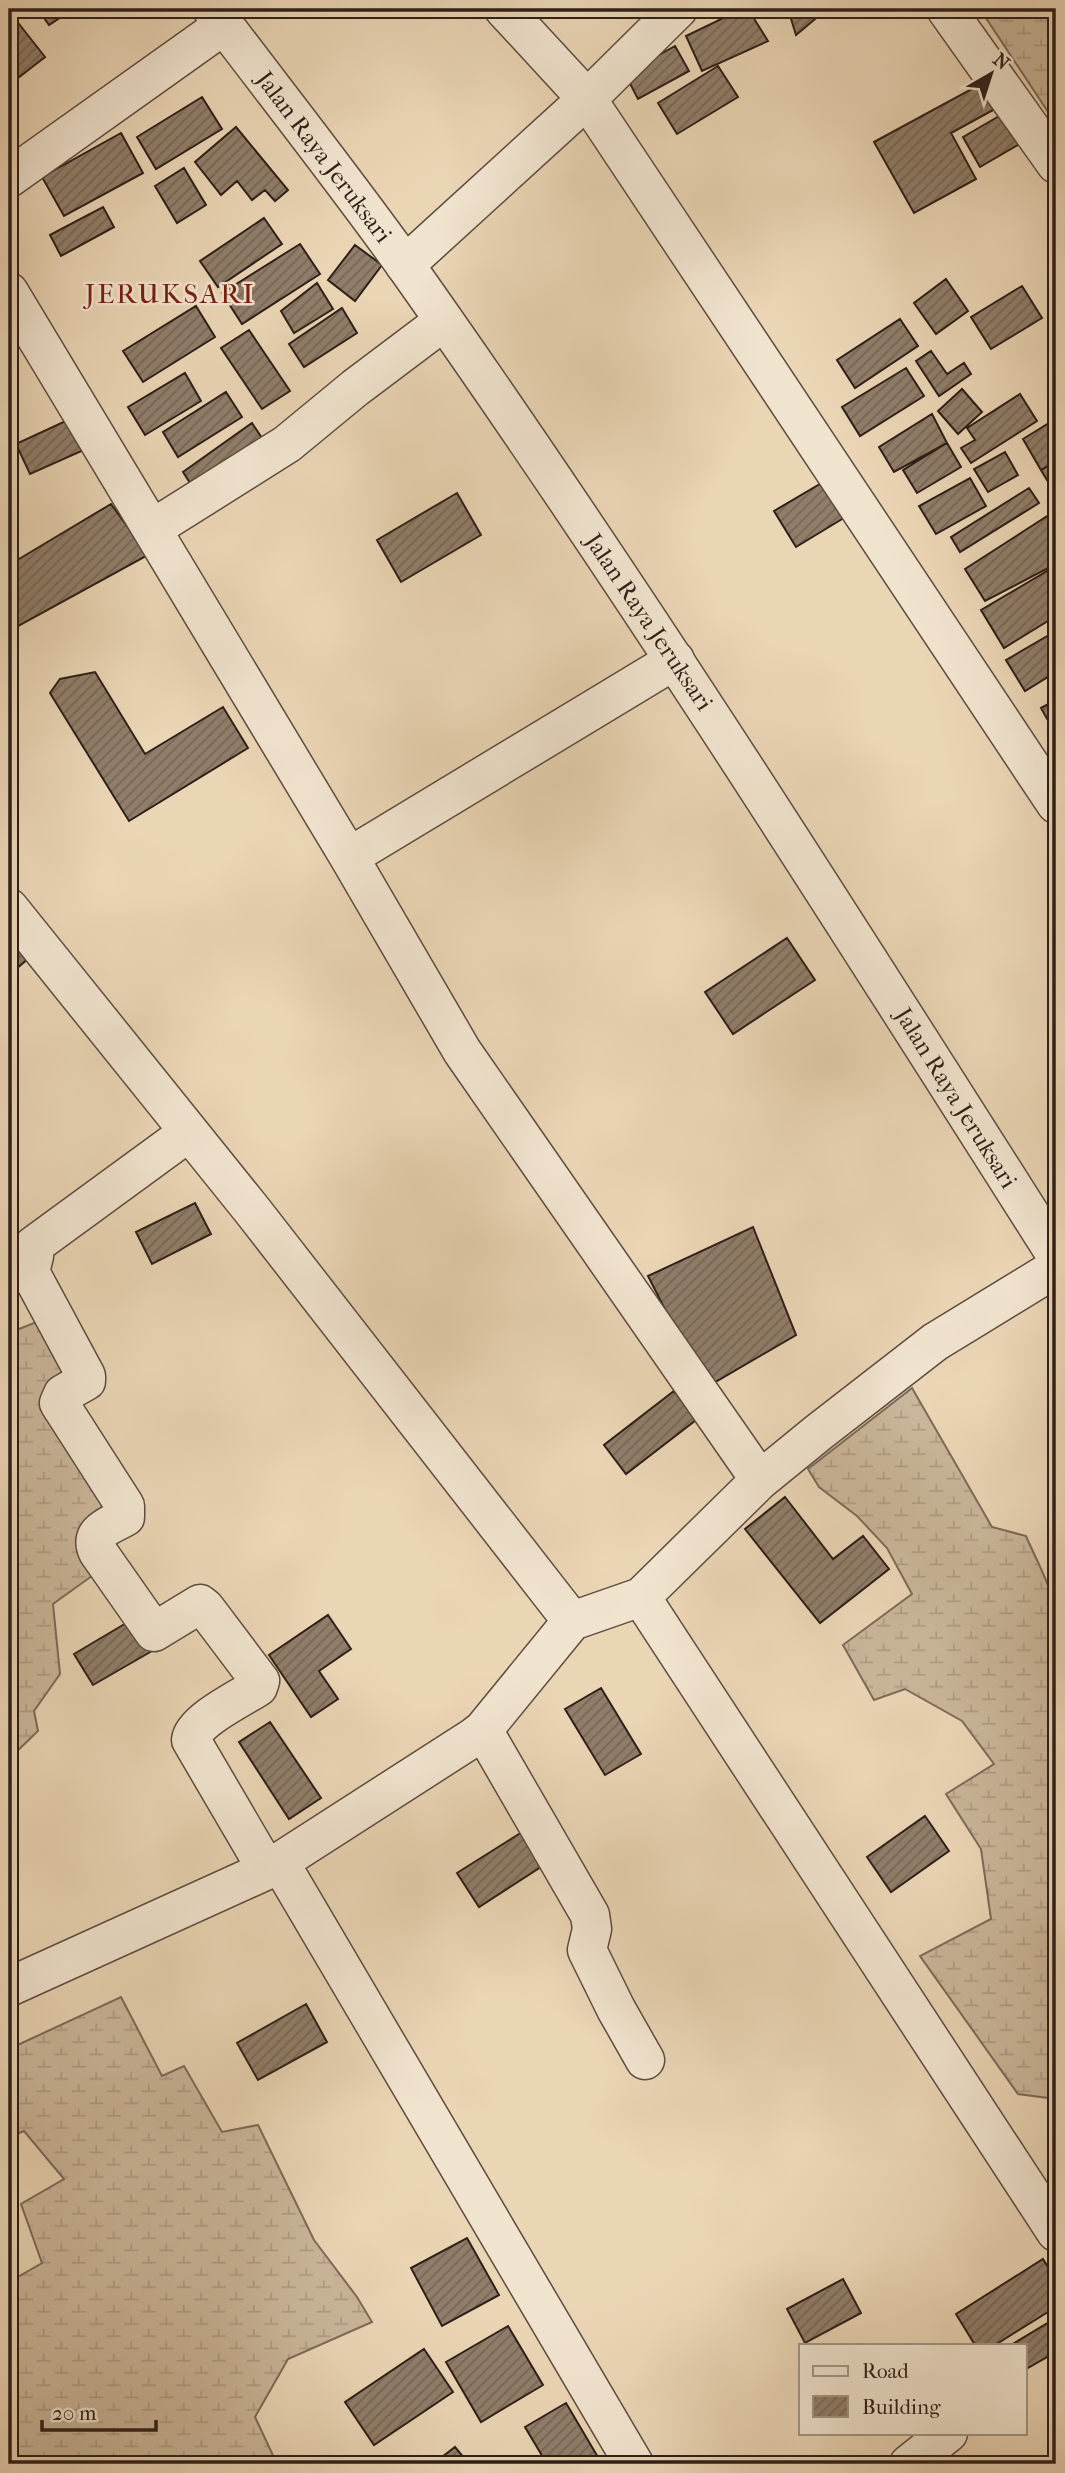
<svg xmlns="http://www.w3.org/2000/svg" width="1065" height="2473" viewBox="0 0 1065 2473" font-family="'IM FELL French Canon',serif">
  <style>
    .wetland { fill: url(#wetland-marsh); stroke: #7c6a59; stroke-width: 2 }
    .building { fill: url(#building-hatch); stroke: #2e1f18; stroke-width: 2 }
    .lines { fill: none; stroke-linecap: round; stroke-linejoin: round }
    .minor-casing { stroke: #5d4c3f; stroke-width: 41 }
    .tertiary-casing { stroke: #5d4c3f; stroke-width: 41 }
    .minor { stroke: #f1e4cf; stroke-width: 38 }
    .tertiary { stroke: #f1e4cf; stroke-width: 38 }
    .labels { text-anchor: middle; dominant-baseline: central; stroke-width: 5; stroke-linejoin: round; paint-order: stroke }
    .street-label { font-size: 24px; fill: #2e1f18; stroke: #f1e4cf }
    .quarter-label { font-size: 28px; letter-spacing: 2px; fill: #7a1f14; stroke: #f1e4cf }
  </style>
  <defs>
    <pattern id="wetland-marsh" width="20" height="14" patternUnits="userSpaceOnUse" patternTransform="scale(1.75)"><rect width="20" height="14" fill="#cab69a"/><path d="M1 5h8M5 5V1M11 12h8M15 12V8" fill="none" stroke="#ae9c84"/></pattern>
    <pattern id="building-hatch" width="6" height="6" patternUnits="userSpaceOnUse" patternTransform="scale(1.75)"><rect width="6" height="6" fill="#907e6a"/><path d="M-1 1l2-2M0 6l6-6M5 7l2-2" fill="none" stroke="#766756"/></pattern>
  </defs>
  <rect width="100%" height="100%" fill="#ead5b5"/>
  <filter id="stains"><feTurbulence type="fractalNoise" baseFrequency=".00286" numOctaves="4"/><feColorMatrix values="0 0 0 0 .2 0 0 0 0 .09 0 0 0 0 .02 0 0 0 .5 -.17"/></filter>
  <radialGradient id="worn" r=".72"><stop offset=".6" stop-color="#630" stop-opacity="0"/><stop offset="1" stop-color="#630" stop-opacity=".3"/></radialGradient>
  <path class="wetland" d="M980 9H1056V124Z
    M44 1319 75 1378 109 1507 96 1573 53 1604 60 1674 34 1711 38 1731 12 1756 9 1753V1333Z
    M912 1388 992 1527 1026 1536C1038 1565 1065 1608 1054 1639L1056 1644V2099L1018 2094 920 1956 991 1919 981 1849 946 1794 994 1764 962 1721 905 1689 874 1700 843 1645 912 1594 887 1548 857 1516 819 1487 808 1469Z
    M121 1997 162 2076 184 2066 222 2132 258 2125 314 2240 357 2297 372 2322 288 2359 255 2417 277 2464H9V2282L42 2263 21 2204 64 2179 24 2131 9 2137V2049Z"/>
  <path class="building" d="M38 9H73L49 25Z
    M742 9H748L768 41 702 71 686 36Z
    M788 9H827L796 35Z
    M12 15 45 57 9 85V18Z
    M675 46 689 71 638 99 625 74Z
    M718 66 738 97 677 134 658 103Z
    M990 79 1004 104 951 133 976 179 914 213 874 142Z
    M202 97 222 129 156 169 137 137Z
    M1006 112 1023 142 980 167 963 137Z
    M236 127 288 190 275 201 265 190 252 200 237 181 221 195 195 162Z
    M121 133 143 173 64 216 42 177Z
    M184 168 206 205 177 223 155 186Z
    M103 207 114 227 61 256 50 235Z
    M264 218 282 244 218 287 200 261Z
    M300 244 320 274 242 324 222 293Z
    M355 245 382 265 355 301 328 280Z
    M946 279 968 311 936 334 914 303Z
    M317 283 333 309 294 333 281 311Z
    M1022 286 1042 318 991 349 971 317Z
    M196 306 215 337 143 382 123 351Z
    M342 308 357 333 304 367 289 344Z
    M900 319 918 346 855 388 837 360Z
    M249 330 290 391 262 409 221 348Z
    M931 351 947 374 964 363 971 374 939 396 916 361Z
    M906 368 924 396 860 436 842 407Z
    M185 373 201 401 145 435 128 407Z
    M962 389 982 412 958 434 938 411Z
    M226 392 242 417 178 457 163 432Z
    M1020 394 1037 421 971 463 961 448 975 440 967 428Z
    M932 414 947 443 894 472 879 447Z
    M72 418 86 449 30 474 16 444Z
    M1054 420 1056 424V461L1041 470 1023 439Z
    M252 423 266 444 196 492 183 472Z
    M947 443 961 467 917 493 903 470Z
    M1005 452 1018 475 988 492 974 469Z
    M1056 461V495L1041 470Z
    M830 478 852 513 796 547 774 511Z
    M970 478 986 506 936 534 919 506Z
    M1029 488 1039 503 960 552 951 537Z
    M457 493 481 535 401 582 377 540Z
    M111 504 148 555 9 631V565Z
    M1052 513 1056 520V564L985 601 965 569Z
    M1054 567 1056 571V616L1004 648 981 610Z
    M1056 631V672L1025 691 1006 660Z
    M95 672 145 754 223 707 248 748 129 821 50 693 60 679Z
    M1056 700V735L1041 708Z
    M9 930 30 957 9 975Z
    M787 938 815 980 733 1034 705 992Z
    M195 1203 211 1234 152 1264 136 1232Z
    M753 1227 796 1335 705 1388 648 1276Z
    M674 1391 696 1420 626 1474 604 1445Z
    M785 1497 833 1559 863 1536 889 1569 820 1623 745 1529Z
    M328 1615 351 1649 319 1671 338 1699 311 1717 269 1655Z
    M133 1619 152 1651 93 1685 74 1654Z
    M601 1688 641 1754 605 1775 565 1709Z
    M270 1722 321 1798 289 1819 239 1742Z
    M925 1816 949 1851 891 1892 867 1857Z
    M522 1832 544 1865 479 1907 457 1873Z
    M306 2004 327 2042 258 2080 237 2043Z
    M467 2238 499 2295 442 2326 411 2268Z
    M1043 2259 1056 2280V2307L995 2345H975L956 2314Z
    M843 2279 861 2313 805 2343 787 2309Z
    M1056 2318V2352L1026 2369 1025 2345H1011Z
    M508 2326 543 2385 481 2422 446 2362Z
    M424 2349 453 2392 374 2445 345 2402Z
    M566 2403 602 2464H547L525 2427Z
    M455 2447 469 2464H433Z"/>
  <g class="lines">
    <g class="minor-casing">
      <path id="minor" d="M504 9 587 99 1056 804
        M946 9 1056 164
        M9 178 224 25
        M405 265 587 99 678 9
        M9 292 349 857 462 1051 760 1480
        M152 529 287 444 355 388 444 321
        M349 857 675 660
        M9 908 252 1210 572 1621
        M189 1132 33 1246 34 1256 30 1272 86 1376V1381L63 1394 59 1403 125 1506V1517C109 1526 88 1532 98 1552L154 1632 200 1604 205 1608 260 1681 258 1687C241 1698 193 1721 191 1740L267 1870
        M641 1597 1056 2232
        M483 1730 590 1915 592 1929 587 1950 616 2009 645 2060
        M280 1863 634 2464
        M9 1987 267 1870 474 1737 483 1730 572 1621 641 1597 760 1480 819 1432 935 1342 1056 1268
        M909 2464 948 2433"/>
    </g>
    <g class="tertiary-casing">
      <path id="tertiary" d="M212 9C277 95 345 181 408 269 635 590 845 923 1056 1255"/>
    </g>
    <use href="#minor" class="minor"/>
    <use href="#tertiary" class="tertiary"/>
  </g>
  <g class="labels">
    <g class="street-label">
      <text transform="translate(324 157) rotate(53)">Jalan Raya Jeruksari</text>
      <text transform="translate(649 622) rotate(56)">Jalan Raya Jeruksari</text>
      <text transform="translate(956 1098) rotate(58)">Jalan Raya Jeruksari</text>
    </g>
    <g class="quarter-label">
      <text x="170" y="293">JERUKSARI</text>
    </g>
  </g>
  <rect width="1065" height="2473" fill="none" stroke="#ead5b5" stroke-width="35"/>
  <rect x="10" y="10" width="1044" height="2452" fill="none" stroke="#2e1f18" stroke-width="3.5"/>
  <rect x="18" y="18" width="1030" height="2438" fill="none" stroke="#2e1f18" stroke-width="2"/>
  <rect x="799" y="2344" width="228" height="91" fill="#f1e4cf" stroke="#a39586" stroke-width="2"/>
  <rect x="813" y="2366" width="35" height="10" fill="#f1e4cf" stroke="#a39586" stroke-width="2"/>
  <text x="862" y="2378" font-size="21" fill="#2e1f18">Road</text>
  <rect x="813" y="2396" width="35" height="21" fill="url(#building-hatch)" stroke="#a39586" stroke-width="2"/>
  <text x="862" y="2414" font-size="21" fill="#2e1f18">Building</text>
  <g transform="translate(991 74) rotate(39)" stroke="#f1e4cf" stroke-width="5" paint-order="stroke">
  <path d="M0-5L12 26L0 18L-12 26Z" fill="#2e1f18"/>
  <text y="-10" font-size="19" font-weight="bold" text-anchor="middle" fill="#2e1f18">N</text>
  </g>
  <path d="M42 2420v10h114v-10" fill="none" stroke="#2e1f18" stroke-width="3.5"/>
  <text x="52" y="2420" font-size="21" fill="#2e1f18" stroke="#f1e4cf" stroke-width="5" paint-order="stroke">20 m</text>
  <rect width="100%" height="100%" filter="url(#stains)"/>
  <rect width="100%" height="100%" fill="url(#worn)"/>
</svg>
